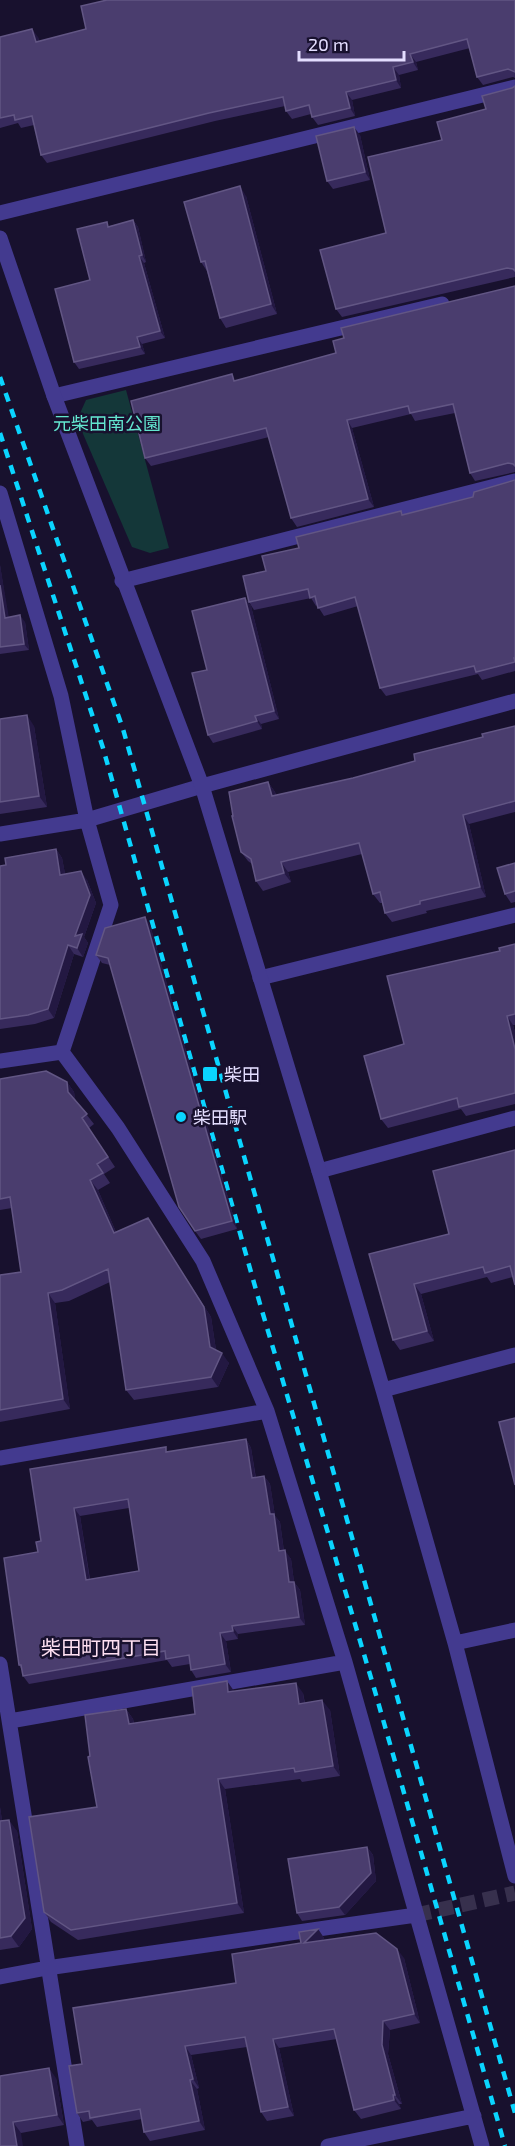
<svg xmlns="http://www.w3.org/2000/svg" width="515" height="2146" viewBox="0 0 515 2146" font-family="'Exo 2','Noto Sans JP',sans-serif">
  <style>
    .green { fill: #143739 }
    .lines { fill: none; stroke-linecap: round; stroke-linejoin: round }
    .minor-tunnel { stroke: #37304d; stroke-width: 15; stroke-dasharray: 15 8; stroke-linecap: butt }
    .minor { stroke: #433a8f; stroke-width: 15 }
    .tertiary { stroke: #433a8f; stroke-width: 15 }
    .rail { stroke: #0ad5ff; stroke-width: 4.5; stroke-dasharray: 9 8; stroke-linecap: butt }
    .wall { fill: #372a5c; fill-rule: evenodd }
    .shaded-wall { fill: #231842 }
    .building { fill: #4a3d6e; stroke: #625684; stroke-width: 1.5; fill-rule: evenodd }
    .poi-dot { fill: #0ad5ff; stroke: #18112e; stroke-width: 2 }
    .labels { text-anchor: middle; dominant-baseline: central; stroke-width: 5; stroke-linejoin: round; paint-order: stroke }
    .park-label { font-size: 18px; fill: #63e6cf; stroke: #18112e }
    .poi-label { font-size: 18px; fill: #e4deff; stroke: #18112e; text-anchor: start }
    .neighbourhood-label { font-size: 20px; fill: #ffe0f2; stroke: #18112e }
  </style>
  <rect width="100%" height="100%" fill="#18112e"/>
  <path class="green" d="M126 390 169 548 150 553 132 547 77 420 86 400Z"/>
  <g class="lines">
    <path class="minor-tunnel" d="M416 1915 515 1893"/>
    <path class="minor" d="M0 213 515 87
      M54 396 442 304
      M0 493 61 696 87 820 111 905 62 1052
      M122 581 515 481
      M0 834 87 820 202 786
      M260 978 515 915
      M62 1052 118 1128 203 1261 267 1411 345 1662 482 2146
      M0 1061 62 1052
      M319 1171 515 1118
      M0 1458 267 1411
      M0 1664 77 2146
      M10 1721 345 1662
      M0 1977 47 1968 416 1915
      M328 2146 474 2116"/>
    <path class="tertiary" d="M0 238 54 396 202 786 319 1171 383 1390 455 1643 515 1876
      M202 786 515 701
      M383 1390 515 1355
      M455 1643 515 1630"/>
    <path class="rail" d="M0 377 123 729 515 2113
      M0 433 103 748 260 1304 374 1688 505 2146"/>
  </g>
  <path class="wall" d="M515 0V78L513 77 483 85 477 77 470 48 416 62 418 70 399 75 401 88 352 100 355 116 318 125 312 117 311 114 292 119 286 111 285 106 215 121 47 163 41 155 34 125 21 128 18 123 0 128V37H38L39 41 86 29Z
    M515 86V277L342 317 336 309 386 233 442 140 486 109Z
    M360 135 370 180 333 189 327 181Z
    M246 196 277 314 226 328 220 318 207 271 201 262Z
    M133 220 138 227 146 262 144 263 165 338 142 344 145 354 79 369 74 362 90 280 110 226Z
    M515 286V472L475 481 470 473 455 413 415 421 411 414 352 428 374 507 297 527 291 518 269 437 151 466 145 458 236 381 336 353 344 338Z
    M515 480V671L482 680 478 674 386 696 380 688 358 606 324 616 317 605 316 606 311 598 254 610 249 602 266 571 299 548 401 511 403 515 473 497Z
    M0 565 8 617 25 622 29 650 0 654Z
    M245 598 251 606 279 719 261 724 262 729 213 743 208 735 207 670Z
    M0 719 34 726 47 807 0 814Z
    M515 726V812L469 824 486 897 426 911 427 913 392 922 385 913 382 903H380L373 894 362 854 288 872 291 882 263 891 256 881 252 864 248 861 241 852 233 816 268 782 275 792 276 795 353 778 415 761Z
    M56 849 62 858 65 874 87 880 96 903 84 937 88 943 83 957 74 954 54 1018 35 1024 0 1029V866L6 865Z
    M515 863V902L511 903 505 894Z
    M150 925 237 1229 201 1239 195 1231 110 965 102 963 96 955Z
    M515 944V1025H513L515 1032V1104L466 1116 461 1109 388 1128 381 1119 404 1044 500 951Z
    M0 1079 67 1082 74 1092 75 1100 94 1124 89 1128 115 1167 104 1174 110 1183 98 1190 116 1232 148 1218 211 1317 216 1350 229 1363 218 1387 134 1400 126 1390 110 1282 69 1301 55 1303 70 1409 0 1422V1275L21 1272 12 1208 0 1210Z
    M515 1150 513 1277 491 1283 487 1277 421 1294 434 1341 400 1350 393 1340 369 1254 449 1234Z
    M246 1439 251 1448 256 1478 264 1476 270 1484 275 1516 280 1522 284 1551 291 1559 294 1582 300 1590 305 1625 238 1634V1639L226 1641 231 1672 196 1678 191 1670 190 1664 172 1667 167 1660 29 1684 23 1676 22 1670 19 1665 38 1552 41 1541 30 1469 169 1452ZM129 1508 139 1571 90 1579 80 1516Z
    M233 1691 303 1693 305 1703 330 1710 340 1776 302 1782 300 1779 225 1789 244 1913 78 1940 51 1922 44 1912 97 1807 90 1756 126 1709 133 1719 134 1723 195 1714Z
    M0 1807 2 1821 17 1831 32 1929 19 1947 0 1950Z
    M367 1847 373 1855 376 1881 345 1915 302 1921 297 1913Z
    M318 1929 324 1938 321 1941 404 1958 420 2023 390 2030 388 2054 402 2104H399L401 2109 361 2119 354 2110 337 2039 279 2048 294 2116 267 2121 261 2112 247 2047 191 2055 199 2088 197 2089 205 2130 150 2141 144 2132 142 2119 97 2127 92 2120 83 2122 77 2113 82 2064 236 1983 301 1943Z
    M0 2076 56 2078 64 2125 21 2133 0 2146Z"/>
  <path class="shaded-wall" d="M32 29 38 37 41 50 36 42Z
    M410 54 416 62 418 70 413 62Z
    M393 67 399 75 401 88 396 80Z
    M346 92 352 100 355 116 350 108Z
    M354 127 360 135 370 180 365 172Z
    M240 186 246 196 277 314 271 304Z
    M133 220 138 227 146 262 142 255Z
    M139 256 144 263 165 338 160 331Z
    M137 337 142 344 145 354 140 347Z
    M347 420 352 428 374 507 368 499Z
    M0 565 10 624 5 618 0 585Z
    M245 598 251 606 279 719 274 711Z
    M20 615 25 622 29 650 24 644Z
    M27 715 34 726 47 807 39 796Z
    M255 716 261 724 262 729 257 721Z
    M268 782 275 792 279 806 272 796Z
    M463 815 469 824 486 897 480 887Z
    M56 849 62 858 67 884 60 875Z
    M281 862 288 872 291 882 284 873Z
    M81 871 87 880 96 903 84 937 88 943 83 957 77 948 75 936Z
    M145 917 150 925 237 1229 232 1221Z
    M68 945 74 954 54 1018 48 1009Z
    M507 1016 513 1025 515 1032V1049Z
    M67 1082 74 1092 76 1102 68 1092Z
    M90 1180 98 1190 121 1244 114 1233Z
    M148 1218 211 1317 217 1357 210 1347Z
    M414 1284 421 1294 434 1341 427 1331Z
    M48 1293 55 1303 70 1409 63 1399Z
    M222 1353 229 1363 218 1387 211 1377Z
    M246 1439 251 1448 257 1487 252 1478Z
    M264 1476 270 1484 275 1516 280 1522 285 1560 279 1551 270 1514Z
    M74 1508 80 1516 91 1589 86 1580Z
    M285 1550 291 1559 295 1590 289 1582Z
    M294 1582 300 1590 305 1625 299 1617Z
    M232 1626 238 1634V1639L233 1631Z
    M220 1633 226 1641 231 1672 225 1664Z
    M227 1681 234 1691 228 1692Z
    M296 1683 303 1693 306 1714 299 1704Z
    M322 1700 330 1710 340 1776 333 1766Z
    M126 1709 133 1719 136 1734 129 1724Z
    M218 1779 225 1789 244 1913 237 1903Z
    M0 1807 4 1833 0 1826Z
    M9 1820 17 1831 32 1929 19 1947 11 1936Z
    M367 1847 373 1855 376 1881 345 1915 339 1907Z
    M318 1929 324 1938 311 1952 304 1943Z
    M397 1949 404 1958 420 2023 414 2014Z
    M383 2021 390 2030 388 2054 402 2104 395 2095 382 2045Z
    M273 2039 279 2048 294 2116 288 2107Z
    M185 2046 191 2055 199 2088 193 2079Z
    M49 2068 56 2078 64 2125 57 2115Z
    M190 2080 197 2089 205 2130 199 2121Z
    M393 2095 399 2104 401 2109 394 2100Z
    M13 2122 21 2133 23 2146H17Z"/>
  <path class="building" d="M107 0H515V72L508 69 477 77 467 39 410 54 413 62 393 67 396 80 346 92 350 108 312 117 309 105 286 111 283 97 209 113 41 155 32 116 15 120 14 115 0 118V37L32 29 36 42 86 29 81 6Z
    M515 86V271L513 269 507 268 336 309 320 250 386 233 368 157 442 140 437 122 486 109 482 96 512 88Z
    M354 127 365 172 327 181 316 136Z
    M240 186 271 304 220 318 205 261 201 262 184 202Z
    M133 220 142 255 139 256 160 331 137 337 140 347 74 362 55 289 90 280 77 229 107 222 108 227Z
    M515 286V466L513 464 508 463 470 473 453 404 410 413 408 406 347 420 368 499 291 518 266 428 145 458 131 401 232 374 234 381 336 353 333 341 344 338 341 328Z
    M515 480V658H514L515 662 476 672 474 666 380 688 355 597 318 608 315 596 310 598 308 589 249 602 243 576 266 571 262 556 299 548 296 537 401 511 402 515 473 497 474 492Z
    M0 585 5 618 20 615 24 644 0 647Z
    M245 598 274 711 255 716 257 721 208 735 192 673 207 670 192 611Z
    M27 715 39 796 0 802V719Z
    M515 726V801L463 815 480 887 420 901V904L385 913 380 892 373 894 359 843 281 862 284 873 256 881 251 859 241 852 232 816H233L229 792 268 782 272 796 353 778 415 761 414 754 483 737 482 734Z
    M56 849 60 875 81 871 90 895 75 936 82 934 77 948 68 945 48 1009 28 1015 0 1019V866L6 865 5 858Z
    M515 863V891L505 894 497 868Z
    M145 917 232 1221 195 1231 179 1207 108 958 96 955 105 928Z
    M515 944V1014L507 1016 515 1049V1093L459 1107 457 1098 381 1119 364 1056 404 1044 387 976 500 951 499 948Z
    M46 1071 67 1082 68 1092 87 1114 82 1118 108 1157 97 1164 103 1173 90 1180 114 1233 148 1218 204 1307 210 1347 222 1353 211 1377 126 1390 108 1269 62 1290 48 1293 63 1399 0 1410V1275L21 1272 10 1197 0 1199V1079Z
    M515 1150V1285L510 1266 485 1273 483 1267 414 1284 427 1331 393 1340 369 1254 449 1234 433 1171Z
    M515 1418V1485L499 1422Z
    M246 1439 252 1478 264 1476 270 1514H274L279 1551 285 1550 289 1582H294L299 1617 232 1626 233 1631 220 1633 225 1664 191 1670 189 1655 166 1659 165 1651 23 1676 21 1665H19L4 1558 38 1552 36 1542 41 1541 30 1469 166 1447V1452ZM128 1499 139 1571 86 1580 74 1508Z
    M227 1681 228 1692 296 1683 299 1704 322 1700 333 1766 295 1772 294 1768 218 1779 237 1903 71 1930 44 1912 29 1817 97 1807 88 1757 90 1756 85 1715 126 1709 129 1724 195 1714 192 1687Z
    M9 1820 25 1918 11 1936 0 1938V1821Z
    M367 1847 371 1873 339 1907 297 1913 288 1859Z
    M318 1929 304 1943 376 1933 397 1949 414 2014 383 2021 382 2045 395 2095H393L394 2100 354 2110 334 2029 273 2039 288 2107 261 2112 245 2037 185 2046 193 2079 190 2080 199 2121 144 2132 140 2109 90 2118 89 2111 77 2113 69 2066 82 2064 73 2008 236 1983 232 1954 301 1943 299 1932Z
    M49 2068 57 2115 13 2122 17 2146H0V2076Z"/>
  <g class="poi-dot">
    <rect x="202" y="1066" width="16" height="16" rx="3"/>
    <circle cx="181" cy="1117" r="6"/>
  </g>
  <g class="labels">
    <g class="park-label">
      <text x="107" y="423">元柴田南公園</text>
    </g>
    <g class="poi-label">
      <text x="224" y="1074">柴田</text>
      <text x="193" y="1117">柴田駅</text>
    </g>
    <g class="neighbourhood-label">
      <text x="101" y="1647">柴田町四丁目</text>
    </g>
  </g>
  <path d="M299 51v9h105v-9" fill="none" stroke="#e4deff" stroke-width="3"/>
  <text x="308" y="51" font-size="18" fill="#e4deff" stroke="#18112e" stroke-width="4.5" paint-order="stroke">20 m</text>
</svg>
